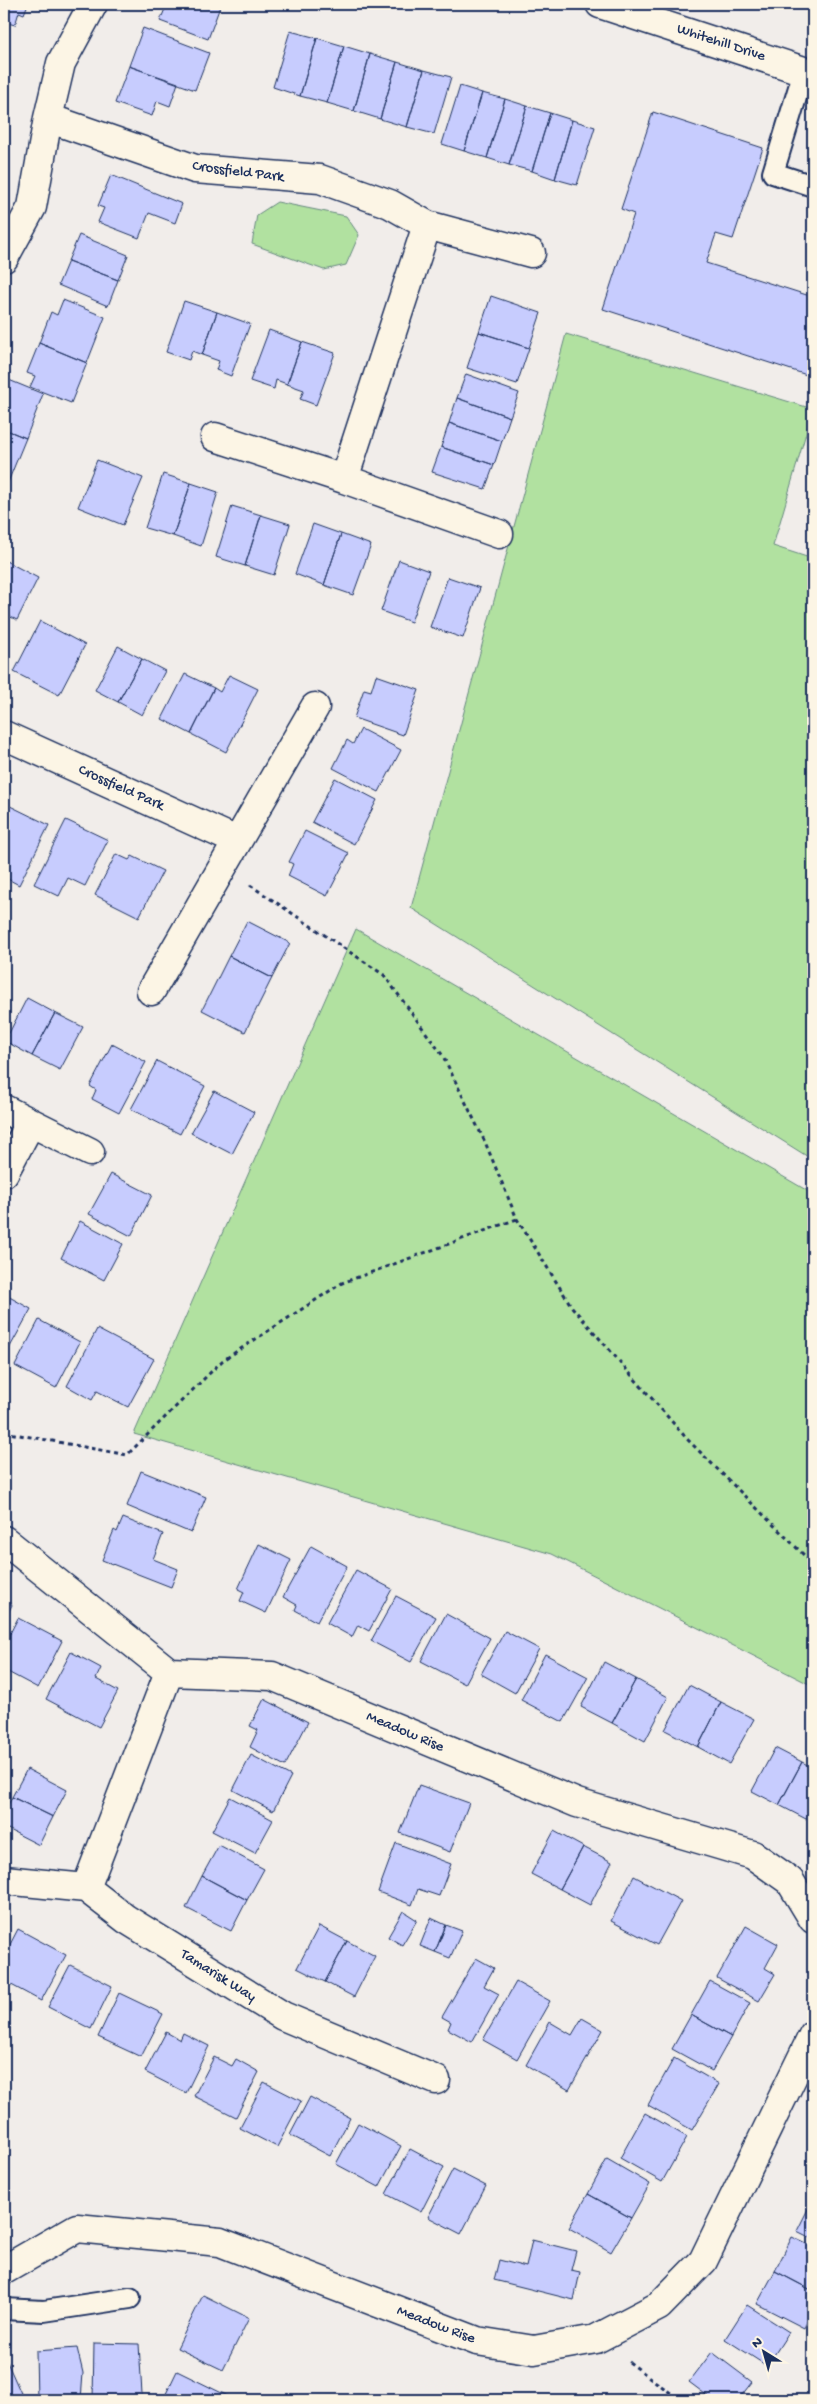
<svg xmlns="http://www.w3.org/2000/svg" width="817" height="2404" viewBox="0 0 817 2404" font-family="'Gochi Hand',sans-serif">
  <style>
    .green { fill: #b1e1a0; stroke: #66887f }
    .building { fill: #c7ccfe; stroke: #1b2f5e }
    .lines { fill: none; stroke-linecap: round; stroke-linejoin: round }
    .lane-casing { stroke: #1b2f5e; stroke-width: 24 }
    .street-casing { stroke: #1b2f5e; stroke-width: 31 }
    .secondary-casing { stroke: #1b2f5e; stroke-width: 31 }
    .path { stroke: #1b2f5e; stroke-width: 3; stroke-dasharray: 4 4; stroke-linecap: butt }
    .lane { stroke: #fcf5e5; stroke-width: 20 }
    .street { stroke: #fcf5e5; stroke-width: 28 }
    .secondary { stroke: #fcf5e5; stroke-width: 28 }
    .labels { text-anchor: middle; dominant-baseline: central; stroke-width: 4; stroke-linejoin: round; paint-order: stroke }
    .street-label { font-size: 15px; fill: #1b2f5e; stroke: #fcf5e5 }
  </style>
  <rect width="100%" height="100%" fill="#f1edea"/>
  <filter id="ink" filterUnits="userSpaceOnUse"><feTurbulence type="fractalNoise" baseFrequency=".02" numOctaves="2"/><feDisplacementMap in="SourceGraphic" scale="10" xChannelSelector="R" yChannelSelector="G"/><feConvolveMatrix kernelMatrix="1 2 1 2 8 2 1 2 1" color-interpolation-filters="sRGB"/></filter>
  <g filter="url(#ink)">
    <path class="green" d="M277 202 346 216 359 235 346 265 324 270 252 244 257 215Z
      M566 334 813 409 773 546 813 559V1160L411 908Z
      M356 929 813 1194V1686L552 1554 134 1434Z"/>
    <path class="building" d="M4 4H28L24 14 19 12 15 25 4 22Z
      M167 4H221L208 39 160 21Z
      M143 28 209 53 195 90 129 66Z
      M290 31 317 38 300 96 273 87Z
      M317 38 344 46 327 103 300 96Z
      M344 46 370 54 354 111 327 103Z
      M370 54 397 62 380 119 354 111Z
      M397 62 424 70 407 127 380 119Z
      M129 66 178 83 170 106 157 101 152 116 115 103Z
      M424 70 451 77 434 134 407 127Z
      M460 86 482 93 464 151 442 144Z
      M482 93 505 99 487 158 464 151Z
      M505 99 527 106 509 165 487 158Z
      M527 106 550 113 532 171 509 165Z
      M653 112 763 148 733 239 716 234 706 263 813 297V377L603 309 634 214 621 209Z
      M550 113 572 120 555 179 532 171Z
      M572 120 595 127 577 185 555 179Z
      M111 175 182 204 175 223 149 213 139 238 98 222 104 208 98 206Z
      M79 235 128 255 118 280 68 261Z
      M68 261 118 280 108 306 58 285Z
      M491 296 541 313 529 348 479 332Z
      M63 300 105 317 87 363 39 343 51 312 57 315Z
      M184 301 217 312 202 355 192 351 189 360 166 352Z
      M217 312 250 324 231 376 216 370 219 361 202 355Z
      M269 330 302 342 287 384 276 380 274 389 250 381Z
      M479 332 529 348 517 384 467 368Z
      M302 342 335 353 316 405 300 399 304 390 287 384Z
      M39 343 87 363 71 403 30 387 35 376 27 373Z
      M466 374 519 393 510 417 457 398Z
      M4 378 43 394 26 438 4 429Z
      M457 398 510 417 502 441 449 423Z
      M449 423 502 441 494 465 441 447Z
      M4 429 26 438 8 482 4 480Z
      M441 447 494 465 485 489 432 472Z
      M97 460 143 478 123 525 78 507Z
      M163 474 191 483 173 536 145 528Z
      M191 483 218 492 201 546 173 536Z
      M232 506 261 515 245 566 216 557Z
      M261 515 290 524 274 575 245 566Z
      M313 524 341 534 324 585 295 574Z
      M341 534 371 545 353 595 324 585Z
      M4 560 38 578 17 620 4 614Z
      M399 560 429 571 411 622 381 611Z
      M448 577 480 588 463 638 430 627Z
      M40 621 85 645 59 695 14 672Z
      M118 646 142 659 118 702 95 690Z
      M142 659 165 671 142 715 118 702Z
      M185 674 214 688 191 734 162 719Z
      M229 675 258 689 226 752 191 734 214 688 220 692Z
      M376 675 419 690 403 735 354 718 364 689 371 691Z
      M361 729 401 750 379 792 333 768 347 740 353 744Z
      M335 778 377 800 354 844 312 822Z
      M6 804 49 825 19 885 4 877V809Z
      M66 820 108 840 85 886 68 878 59 896 34 884Z
      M305 831 349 853 327 896 288 876 293 864 289 862Z
      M116 854 129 860 132 856 163 871 139 917 95 895Z
      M247 921 290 943 272 978 229 956Z
      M229 956 272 978 245 1032 202 1010Z
      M27 998 55 1013 32 1056 5 1041Z
      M55 1013 83 1027 60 1070 32 1056Z
      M112 1044 146 1062 119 1113 92 1099 96 1090 90 1086Z
      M157 1061 205 1086 180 1134 131 1109Z
      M214 1091 254 1112 232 1154 191 1133Z
      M111 1174 152 1195 131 1236 89 1214Z
      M80 1221 123 1244 104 1280 61 1258Z
      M4 1294 31 1309 5 1356H4Z
      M39 1320 80 1342 56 1388 15 1366Z
      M97 1329 154 1359 128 1407 97 1391 92 1400 67 1386Z
      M141 1471 206 1497 191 1533 127 1506Z
      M123 1518 163 1534 153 1559 178 1569 171 1587 102 1560 114 1530 117 1532Z
      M259 1544 291 1560 266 1613 240 1601 244 1592 238 1589Z
      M311 1546 347 1566 317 1622 295 1610 297 1605 283 1597Z
      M356 1570 392 1589 369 1631 358 1625 352 1637 327 1623Z
      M396 1596 436 1617 411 1662 371 1641Z
      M4 1600 12 1605 4 1621Z
      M446 1614 490 1638 465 1684 421 1661Z
      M18 1618 62 1641 38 1688 4 1670V1645Z
      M505 1631 539 1649 515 1693 481 1674Z
      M71 1652 101 1668 96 1679 118 1691 99 1727 46 1699Z
      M545 1654 588 1677 563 1722 521 1700Z
      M604 1662 636 1679 612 1723 581 1707Z
      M636 1679 668 1697 645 1741 612 1723Z
      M689 1685 721 1702 698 1747 665 1730Z
      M264 1699 308 1722 285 1766 250 1747 258 1730 250 1726Z
      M721 1702 754 1719 729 1764 698 1747Z
      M775 1748 802 1762 779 1805 752 1791Z
      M251 1755 291 1776 273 1811 233 1790Z
      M802 1762 813 1768V1807L806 1819 779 1805Z
      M27 1769 67 1790 53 1817 12 1797Z
      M419 1785 469 1803 450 1852 400 1833Z
      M12 1797 53 1817 39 1845 4 1827V1813Z
      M230 1797 273 1820 255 1853 212 1831Z
      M554 1831 583 1847 560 1889 531 1874Z
      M396 1843 451 1864 439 1896 418 1889 412 1905 378 1892Z
      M219 1845 264 1869 247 1900 202 1876Z
      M583 1847 612 1862 590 1905 560 1889Z
      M202 1876 247 1900 231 1931 186 1908Z
      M634 1876 681 1901 657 1945 611 1921Z
      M403 1911 417 1920 402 1945 388 1937Z
      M431 1918 446 1925 435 1952 420 1946Z
      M446 1925 462 1931 450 1958 435 1952Z
      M319 1926 347 1941 325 1982 297 1968Z
      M746 1926 778 1944 765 1968 775 1974 759 2001 717 1978Z
      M18 1929 66 1955 41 2001 4 1981V1956Z
      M347 1941 375 1956 354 1997 325 1982Z
      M476 1958 494 1968 484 1986 499 1994 472 2042 448 2029 451 2022 442 2017Z
      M70 1965 112 1986 91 2029 48 2007Z
      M710 1981 750 2003 731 2037 691 2015Z
      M516 1982 550 2001 517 2059 483 2040Z
      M119 1993 163 2014 141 2057 98 2037Z
      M691 2015 731 2037 712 2071 672 2049Z
      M582 2018 603 2030 569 2090 526 2065 550 2022 572 2035Z
      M166 2032 180 2040 183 2033 209 2046 186 2093 145 2072Z
      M214 2057 232 2066 236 2059 259 2072 236 2117 194 2096Z
      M674 2058 719 2084 692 2130 648 2105Z
      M264 2082 301 2101 277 2147 240 2128Z
      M310 2097 350 2118 330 2156 290 2135Z
      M645 2113 687 2137 662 2182 620 2158Z
      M358 2123 401 2146 379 2187 336 2164Z
      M410 2149 444 2167 421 2212 386 2194Z
      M607 2159 650 2184 631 2218 588 2194Z
      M453 2169 486 2186 461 2234 428 2217Z
      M588 2194 631 2218 611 2252 569 2228Z
      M813 2199V2239L797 2231Z
      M792 2237 813 2247V2291L775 2271Z
      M532 2240 576 2251 571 2270 580 2272 574 2300 494 2280 499 2260 526 2267Z
      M775 2271 813 2291V2309L804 2328 757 2304Z
      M203 2295 249 2318 223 2370 177 2348Z
      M747 2305 789 2332 767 2366 725 2339Z
      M94 2343 139 2344 142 2394 139 2400H93Z
      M77 2348 83 2373 81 2400H37L36 2351Z
      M712 2352 752 2382 738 2400H713L689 2382Z
      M7 2362 24 2400H4V2363Z
      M177 2371 234 2399 233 2400H163Z"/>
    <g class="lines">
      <g class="lane-casing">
        <path id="lane" d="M804 71 773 173 813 186
          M4 2309 44 2311 130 2298"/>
      </g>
      <g class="street-casing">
        <path id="street" d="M48 118 195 169 320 179 390 204 427 225 531 253
          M4 258 32 207 48 118 61 63 93 4
          M215 437 344 479 499 534
          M344 479 427 225
          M4 735 237 841
          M151 991 315 707
          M4 1109 90 1152
          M4 1173 30 1124
          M4 1540 169 1672 272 1676 577 1803 753 1855 790 1881 813 1919
          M4 1880 86 1888 126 1919 283 2016 436 2080
          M86 1888 169 1672
          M4 2270 77 2228 220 2242 477 2341 534 2350 596 2339 659 2306 703 2261 813 2035"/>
      </g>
      <g class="secondary-casing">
        <path id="secondary" d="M600 4 813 74"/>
      </g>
      <path class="path" d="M250 885 384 975 443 1056 485 1142 517 1219 572 1307 688 1440 813 1564
        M4 1432 127 1455 222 1361 342 1283 517 1219
        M629 2362 680 2400"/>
      <use href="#lane" class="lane"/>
      <use href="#street" class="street"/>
      <use href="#secondary" class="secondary"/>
    </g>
  </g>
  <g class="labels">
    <g class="street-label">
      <text transform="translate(721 43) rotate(18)">Whitehill Drive</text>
      <text transform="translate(238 172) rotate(7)">Crossfield Park</text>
      <text transform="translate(121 788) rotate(24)">Crossfield Park</text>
      <text transform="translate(405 1732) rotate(23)">Meadow Rise</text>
      <text transform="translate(218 1976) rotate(32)">Tamarisk Way</text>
      <text transform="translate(436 2325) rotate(21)">Meadow Rise</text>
    </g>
  </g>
  <rect width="817" height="2404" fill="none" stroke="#fcf5e5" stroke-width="20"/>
  <rect x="10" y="10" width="797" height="2384" fill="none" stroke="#1b2f5e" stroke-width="2" filter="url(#ink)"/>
  <g transform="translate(764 2352) rotate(323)" stroke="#fcf5e5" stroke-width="4" paint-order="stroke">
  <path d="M0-4L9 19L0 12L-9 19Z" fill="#1b2f5e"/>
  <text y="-8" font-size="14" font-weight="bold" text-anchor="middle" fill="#1b2f5e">N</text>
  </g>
</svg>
